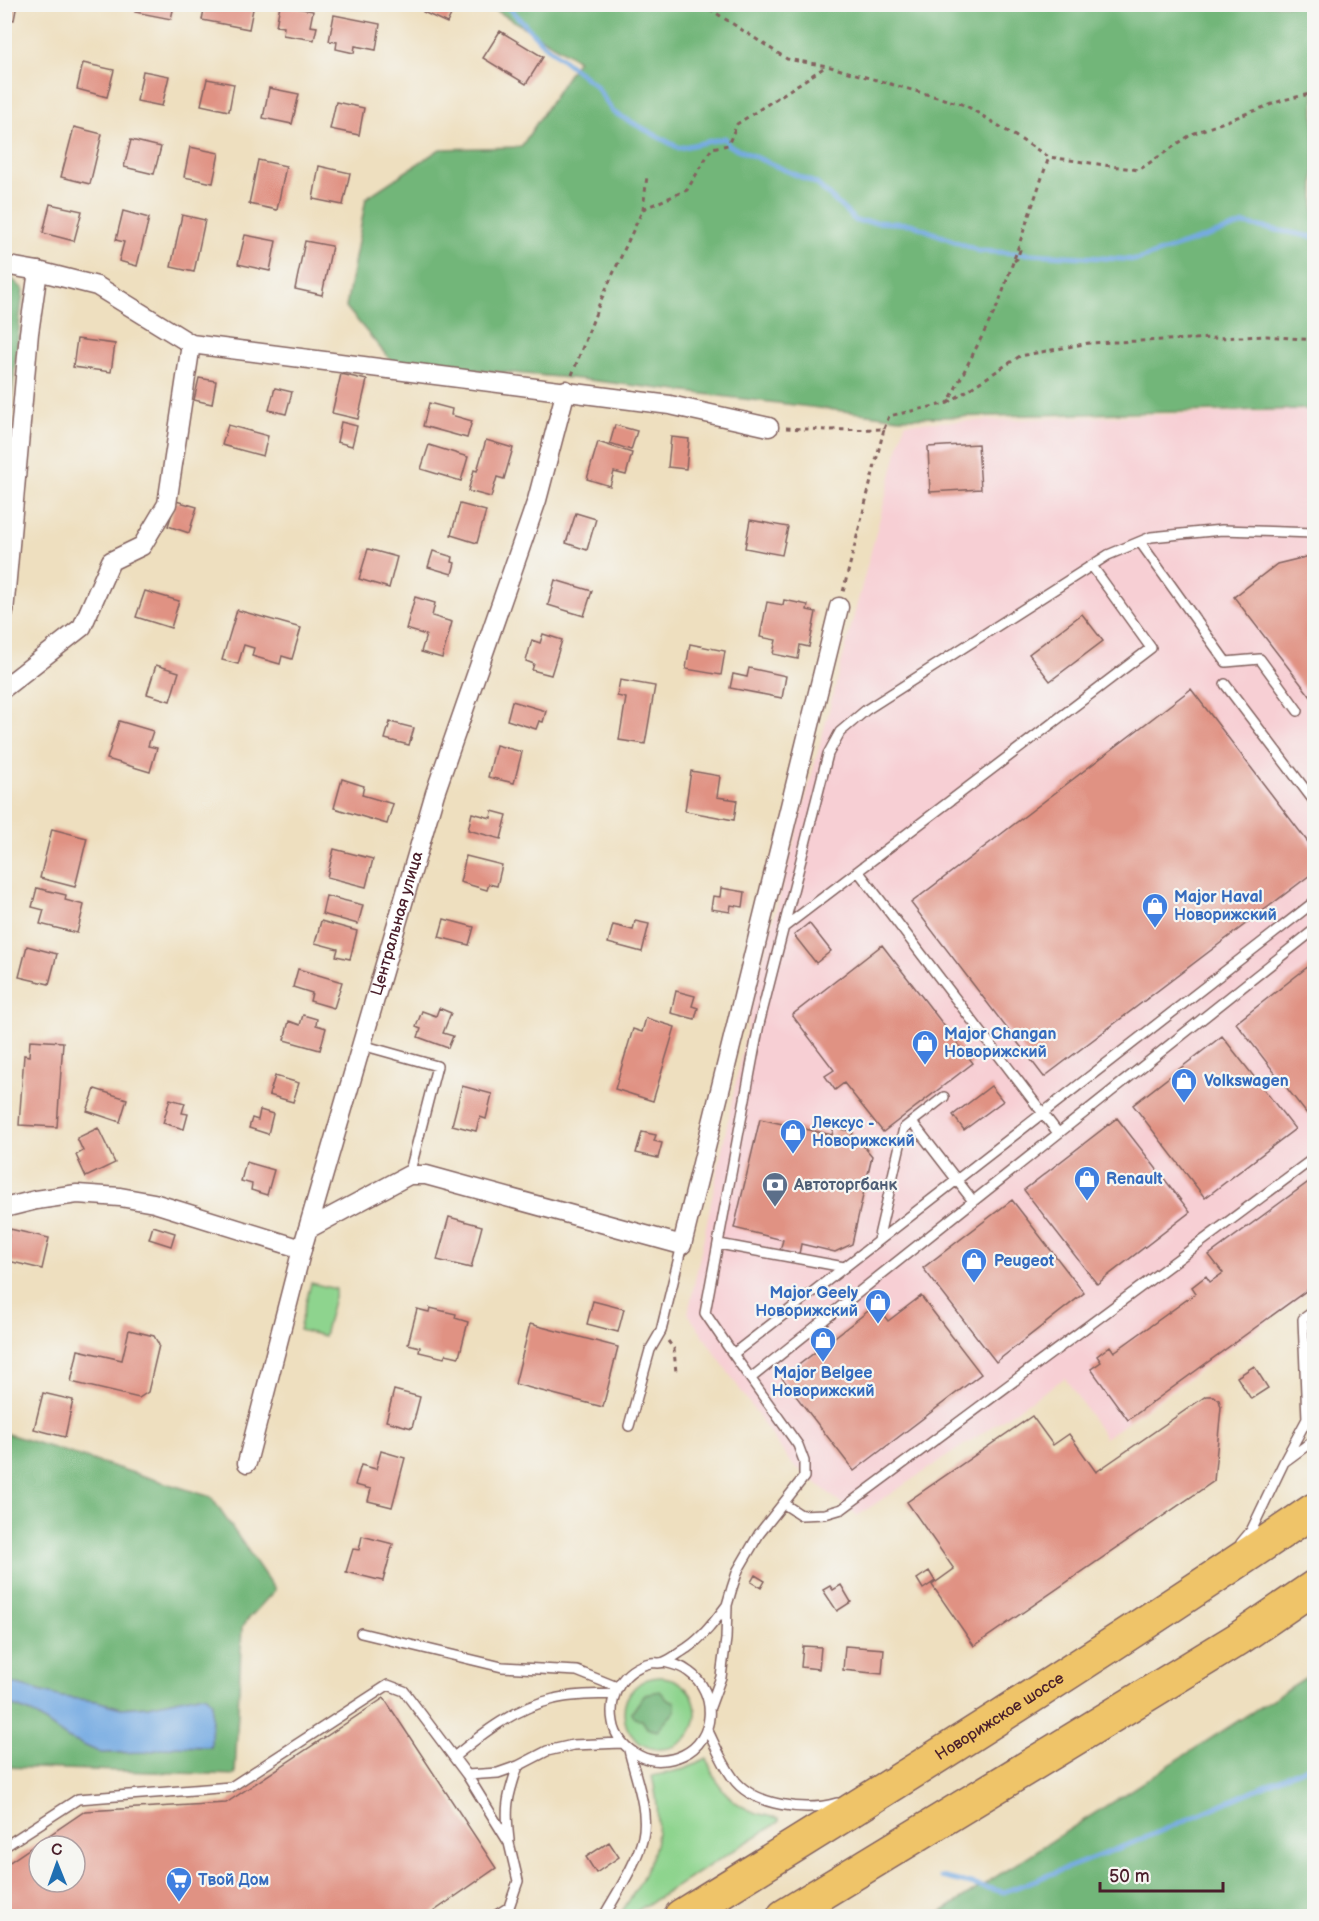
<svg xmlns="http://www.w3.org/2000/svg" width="1319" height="1921" viewBox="0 0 1319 1921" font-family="'Balsamiq Sans',sans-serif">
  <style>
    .built { fill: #f7cfd4 }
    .green { fill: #8ed48e; stroke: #6c7a5c; stroke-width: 1.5 }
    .forest { fill: #72b679; stroke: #5e6a52; stroke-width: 1.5 }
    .water { fill: #74aae2; stroke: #5f6486; stroke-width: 1.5 }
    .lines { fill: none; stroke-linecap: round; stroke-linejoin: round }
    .stream { stroke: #74aae2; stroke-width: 5 }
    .building { fill: #e09283; fill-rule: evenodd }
    .lane-casing { stroke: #83625f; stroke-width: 12 }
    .street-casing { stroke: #83625f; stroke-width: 21 }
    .highway-casing { stroke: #83625f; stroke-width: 36 }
    .path { stroke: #83625f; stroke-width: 3; stroke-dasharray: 4.5 4.5; stroke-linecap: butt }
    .lane { stroke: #fff; stroke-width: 9 }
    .street { stroke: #fff; stroke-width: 18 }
    .highway { stroke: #efc469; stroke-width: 33 }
    .labels { text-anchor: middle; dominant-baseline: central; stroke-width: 4.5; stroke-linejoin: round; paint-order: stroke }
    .shop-label { font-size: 16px; font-weight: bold; fill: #366cbe; stroke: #f6f6f2; text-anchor: start }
    .street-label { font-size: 16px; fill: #4a1f2b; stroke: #f6f6f2 }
    .service-label { font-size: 16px; font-weight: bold; fill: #4e5e75; stroke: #f6f6f2; text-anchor: start }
  </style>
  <rect width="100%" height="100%" fill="#f6f6f2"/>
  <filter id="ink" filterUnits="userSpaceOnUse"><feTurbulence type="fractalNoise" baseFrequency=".0167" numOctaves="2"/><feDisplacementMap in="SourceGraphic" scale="12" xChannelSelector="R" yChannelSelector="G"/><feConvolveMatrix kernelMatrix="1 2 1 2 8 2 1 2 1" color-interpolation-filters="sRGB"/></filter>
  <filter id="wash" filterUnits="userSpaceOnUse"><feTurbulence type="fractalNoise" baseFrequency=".008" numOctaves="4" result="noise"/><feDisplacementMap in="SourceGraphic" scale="24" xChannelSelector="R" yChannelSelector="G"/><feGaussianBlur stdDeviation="1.35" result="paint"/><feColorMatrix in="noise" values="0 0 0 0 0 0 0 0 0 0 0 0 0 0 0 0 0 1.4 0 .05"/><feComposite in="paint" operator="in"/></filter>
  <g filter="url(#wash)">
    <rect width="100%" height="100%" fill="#eedfbf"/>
    <path class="built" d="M1314 410V1288L1105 1438 1065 1378 857 1516 790 1462 688 1314 755 989 905 423Z"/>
    <path class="green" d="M311 1283 336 1289 324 1336 299 1330Z
      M624 1713a36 36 0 1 1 72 0a36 36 0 1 1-72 0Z
      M707 1759C719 1795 741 1813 779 1818V1822L629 1916H619C652 1866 667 1837 652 1776L685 1769Z"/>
    <path class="forest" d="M487 5H1314V409L900 418 580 379 392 362 346 307 366 198 440 149 521 147 578 60Z
      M5 277 11 278 23 289 5 460Z
      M5 1433 211 1497 275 1590 242 1626 235 1775 5 1767V1703L32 1713 68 1738 102 1753 147 1752 176 1746 211 1747 212 1703 207 1696 148 1706 121 1708 96 1701 61 1697 10 1683 5 1685Z
      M1314 1672V1916H935Z
      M660 1691 666 1698 675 1702V1711L657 1731 647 1728 642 1720C636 1720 634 1718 632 1712L645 1694Z"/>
    <path class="water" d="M10 1683 61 1697 96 1701 121 1708 148 1706 199 1695 207 1696 212 1703 211 1747 176 1746 147 1752 101 1753 68 1738 32 1713 5 1703V1685Z"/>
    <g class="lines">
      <path class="stream" d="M506 4 541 42 596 86 613 112 679 148 725 138 728 145 817 184 856 221 911 224 979 251 1137 260 1244 224 1314 237
        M941 1877 1004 1892 1140 1840 1314 1764"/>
    </g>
    <g id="blocks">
      <path class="building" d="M4 4H17L14 20 4 19Z
        M136 4 174 6 171 19 135 12Z
        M205 4H254L249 29 202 20Z
        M427 4H456L447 23 423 12Z
        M280 5 313 11 310 26 317 27 314 40 283 35 284 27 276 26Z
        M334 15 380 24 376 50 355 46 354 53 336 49 337 42 329 41Z
        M500 31 543 57 526 84 483 58Z
        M83 63 114 70 107 97 77 89Z
        M143 71 169 76 162 106 137 101Z
        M207 79 234 84 229 111 201 105Z
        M269 88 299 94 292 124 263 118Z
        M336 102 364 108 359 135 330 129Z
        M74 127 102 134 90 184 61 177Z
        M131 140 161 147 154 174 124 167Z
        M190 147 219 153 213 183 184 177Z
        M258 160 286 166 277 210 249 204Z
        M319 166 350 173 343 205 313 199Z
        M50 204 82 211 74 241 43 233Z
        M123 211 149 218 137 266 119 261 124 242 116 240Z
        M182 215 205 220 194 272 171 267Z
        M245 235 276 241 270 271 238 264Z
        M305 241 332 246 322 295 295 289Z
        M77 339 115 344 111 372 73 367Z
        M341 374 367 380 358 419 332 413Z
        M199 378 216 381 212 404 194 400Z
        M275 388 292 392 286 414 269 410Z
        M429 403 452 409 451 415 472 421 467 438 423 426Z
        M341 422 357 426 352 446 337 442Z
        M228 425 268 436 263 456 222 445Z
        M615 425 637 431 631 450 610 443Z
        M671 437 689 439 686 469 668 467Z
        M486 440 513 448 504 479 497 477 491 497 468 491 474 470 477 471Z
        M598 442 632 453 626 475 614 472 610 486 587 479Z
        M978 444 981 489 930 492 928 447Z
        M429 445 468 457 461 481 421 469Z
        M176 501 197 507 189 533 168 526Z
        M460 504 486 511 477 543 451 535Z
        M576 513 596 519 587 550 566 543Z
        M750 520 788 527 782 555 745 548Z
        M368 549 397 557 389 588 359 579Z
        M433 551 453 557 452 562 455 563 452 574 428 567Z
        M1314 555V701L1234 597 1277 564Z
        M555 580 592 591 584 616 548 605Z
        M145 591 179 601 171 628 136 617Z
        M415 597 435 603 432 616 452 622 442 658 421 652 426 635 406 629Z
        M784 600 808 605 807 610 816 612 809 647 800 645 798 659 773 654 776 640 760 637 767 602 783 605Z
        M237 610 301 628 292 659 282 656 280 664 252 656 254 648 244 645 238 664 222 660Z
        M1082 614 1103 641 1050 681 1029 654Z
        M543 634 562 640 551 675 532 670 534 664 526 661 532 640 540 643Z
        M690 644 725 651 721 675 686 669Z
        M156 665 179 672 170 701 147 694Z
        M749 668 786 676 782 698 730 688 733 674 747 677Z
        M620 680 655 686 645 744 619 740 626 698 617 696Z
        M1191 689 1314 850V872L1044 1077 911 903Z
        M512 701 546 711 543 722 539 721 536 729 507 720Z
        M119 721 153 731 148 746 157 748 150 772 107 759Z
        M390 722 414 728 409 745 385 739Z
        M496 745 522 752 514 783 488 777Z
        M691 771 720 776 717 797 737 800 734 820 685 811Z
        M342 779 364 786 362 795 393 804 387 824 334 808Z
        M492 811 507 815 501 839 468 830 472 813 491 818Z
        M52 829 87 838 75 887 40 878Z
        M334 849 373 859 366 887 327 877Z
        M466 856 502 865 497 886 489 884 487 890 460 882Z
        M37 888 66 895 65 900 84 905 77 933 40 924 44 910 32 907Z
        M721 888 745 892 743 907 731 905 730 912 711 909 713 896 720 897Z
        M326 896 363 905 358 924 322 914Z
        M444 919 474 927 469 945 439 937Z
        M321 921 357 931 350 959 336 956 338 949 315 943Z
        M635 921 649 924 642 952 608 943 613 925 633 930Z
        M809 923 831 951 816 963 794 935Z
        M882 945 973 1063 883 1132 844 1083 835 1090 825 1076 834 1070 792 1015Z
        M27 946 57 954 49 984 19 977Z
        M1314 962V1108L1307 1114 1236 1023Z
        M298 969 342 982 334 1008 310 1001 312 993 293 987Z
        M676 991 695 996 692 1006 698 1008 695 1019 671 1013Z
        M439 1008 451 1013 443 1033 453 1036 448 1048 418 1037 421 1029 416 1027 422 1011 436 1016Z
        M303 1015 317 1019 316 1025 326 1028 320 1050 284 1040 289 1021 300 1025Z
        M646 1018 675 1027 653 1101 615 1089 633 1029 642 1032Z
        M1222 1036 1295 1129 1205 1198 1133 1105Z
        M30 1040 63 1042 57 1127 19 1125 24 1055 29 1056Z
        M275 1076 299 1083 293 1102 269 1095Z
        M462 1086 492 1094 486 1119 480 1117 476 1131 452 1125Z
        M991 1086 1003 1101 964 1130 953 1115Z
        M95 1089 127 1099 120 1122 87 1111Z
        M170 1099 185 1103 182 1113 188 1114 184 1129 163 1123Z
        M260 1110 273 1114 268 1134 249 1128 252 1118 258 1120Z
        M1117 1118 1190 1212 1097 1284 1024 1190Z
        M760 1119 832 1135 834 1127 853 1132 851 1140 860 1142 872 1156 852 1244 835 1252 801 1244 799 1254 780 1250 783 1240 734 1228Z
        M98 1128 115 1163 86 1177 76 1155 83 1151 77 1138Z
        M642 1132 656 1135 654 1141 662 1143 658 1158 636 1153Z
        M246 1162 274 1170 267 1195 251 1190 252 1184 241 1181Z
        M1314 1178V1285L1128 1420 1091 1369 1101 1362 1097 1356 1110 1346 1114 1352 1196 1293 1192 1287 1206 1276 1210 1282 1223 1273 1209 1255Z
        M1012 1200 1084 1293 996 1362 923 1268Z
        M449 1217 482 1226 471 1268 437 1260Z
        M153 1226 175 1233 171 1246 149 1239Z
        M10 1229 49 1238 42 1269 4 1260Z
        M921 1296 981 1374 854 1471 782 1378 876 1305 888 1321Z
        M593 1301 624 1309 618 1332 587 1324Z
        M430 1308 456 1314 455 1318 468 1322 459 1357 446 1354 444 1358 419 1352 420 1347 408 1344 417 1309 429 1312Z
        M530 1324 618 1347 603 1407 515 1384Z
        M129 1330 154 1336 159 1345 148 1392 139 1398 71 1382 78 1350 122 1360Z
        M1254 1366 1268 1388 1251 1399 1237 1377Z
        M394 1390 420 1397 412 1428 386 1421Z
        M43 1393 73 1400 65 1437 34 1429Z
        M1206 1396H1213L1219 1400 1221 1407 1214 1481 974 1646 932 1585 954 1569 907 1502 1032 1416 1053 1445 1069 1434 1096 1472Z
        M381 1451 405 1458 392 1507 368 1501 371 1489 355 1485 361 1465 376 1469Z
        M362 1536 393 1544 383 1581 346 1572 353 1549 359 1550Z
        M929 1571 935 1581 923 1589 917 1579Z
        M755 1575 765 1581 761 1588 751 1582Z
        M841 1585 851 1602 837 1611 823 1590 830 1586 833 1590Z
        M803 1646 821 1647 819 1669 801 1667Z
        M845 1646 884 1649 882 1674 843 1670Z
        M384 1698 496 1868 427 1916H4V1866L85 1811 226 1803ZM39 1846H75V1882H39Z
        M609 1842 619 1857 596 1873 586 1857Z"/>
    </g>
  </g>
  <g filter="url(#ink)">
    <use href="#blocks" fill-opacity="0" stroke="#83625f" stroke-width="1.5"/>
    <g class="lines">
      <g class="lane-casing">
        <path id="lane" d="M1140 542 1226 662 1260 659 1298 711
          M1225 684 1314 801
          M858 871 1058 1133
          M783 928 1151 648 1092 566
          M362 1045 437 1066 409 1175
          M912 1122 973 1201
          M878 1240 904 1128 944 1097
          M719 1244 844 1267
          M733 1354 705 1313 759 1024 828 754 840 732 866 710 1108 555 1151 537 1222 530 1314 533
          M751 1378 1314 930
          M629 1426 650 1350 661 1331 682 1245
          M1285 1460 1307 1419 1303 1319 1314 1311
          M784 1504 801 1515 825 1514 842 1509 1314 1158
          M1241 1543 1251 1531 1284 1462 1314 1440
          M361 1633 502 1667 577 1671 617 1687
          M664 1662C673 1664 682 1666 689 1672 718 1692 716 1740 683 1755 670 1761 653 1763 640 1756 626 1749 615 1737 613 1722 608 1695 623 1669 650 1663 654 1662 660 1664 664 1662 671 1660 680 1652 687 1648 704 1636 715 1621 727 1605
          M710 1707 721 1677 726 1639 727 1605 732 1588 738 1570 759 1534 804 1477V1461L798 1445 733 1354 1314 902
          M707 1729C715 1745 722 1763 733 1778 753 1806 806 1812 837 1803
          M454 1757C484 1732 515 1708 554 1699 572 1694 595 1695 614 1694
          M467 1775 498 1773 518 1766 547 1751 573 1745 622 1743
          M509 1840C505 1807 507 1798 518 1766
          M4 1847 78 1799 231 1787 388 1685 404 1691 467 1775 509 1843 518 1881 509 1907 495 1916
          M604 1916C617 1893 637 1863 643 1837 649 1809 635 1777 629 1750"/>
      </g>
      <g class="street-casing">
        <g id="street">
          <path d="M4 265 38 271"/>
          <path d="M4 612 29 333 38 271 97 286 191 344 670 405 769 427"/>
          <path d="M4 688 82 627 111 561 142 546 167 504 191 344"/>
          <path d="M4 1208 36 1200 77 1194 120 1197 154 1203 302 1249"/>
          <path d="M308 1229 409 1175H426L682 1245 839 607"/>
          <path id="s1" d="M247 1463 302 1249 435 793 537 500 566 390"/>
        </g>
      </g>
      <g class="highway-casing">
        <g id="highway">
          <path id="s2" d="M681 1916C895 1784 1107 1651 1314 1510"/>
          <path d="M784 1916 1238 1639 1314 1587"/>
        </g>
      </g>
      <path class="path" d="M702 4 787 59 827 66 965 105 1049 157 1139 170 1192 134 1283 100 1314 93
        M643 209 687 190 712 148 728 145 737 124 825 67
        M1014 261 1017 259 1020 250 1018 247
        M572 375 600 302 643 209 647 176
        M948 403 1020 356 1089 343 1267 336 1314 340
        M786 428 827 430 884 429 843 592
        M884 429 889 416 948 403 999 303 1049 157
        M668 1341 674 1349 676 1373"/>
      <use href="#lane" class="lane"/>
      <use href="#street" class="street"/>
      <use href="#highway" class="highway"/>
    </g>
  </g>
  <defs>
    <g id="shop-pin" transform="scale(1.35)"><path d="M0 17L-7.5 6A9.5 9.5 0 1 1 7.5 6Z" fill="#3f7fe0" stroke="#f6f6f2"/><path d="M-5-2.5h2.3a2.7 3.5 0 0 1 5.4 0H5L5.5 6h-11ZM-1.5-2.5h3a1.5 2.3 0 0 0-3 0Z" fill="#fff"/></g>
    <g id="bank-pin" transform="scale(1.35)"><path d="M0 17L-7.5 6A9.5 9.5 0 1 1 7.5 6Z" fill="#5c6f8a" stroke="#f6f6f2"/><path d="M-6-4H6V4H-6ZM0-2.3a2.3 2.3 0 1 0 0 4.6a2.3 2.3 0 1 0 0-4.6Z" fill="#fff"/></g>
    <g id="supermarket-pin" transform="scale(1.35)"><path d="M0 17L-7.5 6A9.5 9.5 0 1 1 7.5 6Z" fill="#3f7fe0" stroke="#f6f6f2"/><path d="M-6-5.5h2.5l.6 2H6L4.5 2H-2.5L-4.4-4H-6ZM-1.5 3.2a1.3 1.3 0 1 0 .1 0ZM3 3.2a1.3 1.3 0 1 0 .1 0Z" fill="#fff"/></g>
  </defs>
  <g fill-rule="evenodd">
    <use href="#shop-pin" x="1155" y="906"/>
    <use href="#shop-pin" x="925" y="1043"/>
    <use href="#shop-pin" x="1184" y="1081"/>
    <use href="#shop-pin" x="793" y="1132"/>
    <use href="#shop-pin" x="1087" y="1179"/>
    <use href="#bank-pin" x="775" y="1185"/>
    <use href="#shop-pin" x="974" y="1261"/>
    <use href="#shop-pin" x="878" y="1302"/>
    <use href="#shop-pin" x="823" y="1340"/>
    <use href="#supermarket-pin" x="179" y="1880"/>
  </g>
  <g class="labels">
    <g class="shop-label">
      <text x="1174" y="897">Major Haval<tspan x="1174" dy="18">Новорижский</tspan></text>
      <text x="944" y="1034">Major Changan<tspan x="944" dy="18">Новорижский</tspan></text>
      <text x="1204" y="1081">Volkswagen</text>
      <text x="812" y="1123">Лексус -<tspan x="812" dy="18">Новорижский</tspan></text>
      <text x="1106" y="1179">Renault</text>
      <text x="994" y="1261">Peugeot</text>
      <text x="858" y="1293" text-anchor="end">Major Geely<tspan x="858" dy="18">Новорижский</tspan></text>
      <text x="823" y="1373" text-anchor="middle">Major Belgee<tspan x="823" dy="18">Новорижский</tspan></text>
      <text x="198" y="1880">Твой Дом</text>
    </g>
    <g class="street-label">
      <text stroke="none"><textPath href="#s1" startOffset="560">Центральная улица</textPath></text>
      <text stroke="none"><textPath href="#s2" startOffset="376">Новорижское шоссе</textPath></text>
    </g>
    <g class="service-label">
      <text x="794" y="1185">Автоторгбанк</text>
    </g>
  </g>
  <rect width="1319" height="1921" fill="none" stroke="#f6f6f2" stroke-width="24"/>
  <g transform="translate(57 1864) rotate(359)"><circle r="28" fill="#f6f6f2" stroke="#b1a0a2" stroke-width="1.5"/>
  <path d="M0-4.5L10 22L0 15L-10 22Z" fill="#1f6fb2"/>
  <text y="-9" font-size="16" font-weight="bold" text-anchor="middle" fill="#4a1f2b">С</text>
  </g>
  <path d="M1100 1882v9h123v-9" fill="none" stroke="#4a1f2b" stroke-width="3"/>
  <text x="1109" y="1882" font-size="18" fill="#4a1f2b" stroke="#f6f6f2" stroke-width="4.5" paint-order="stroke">50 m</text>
</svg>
